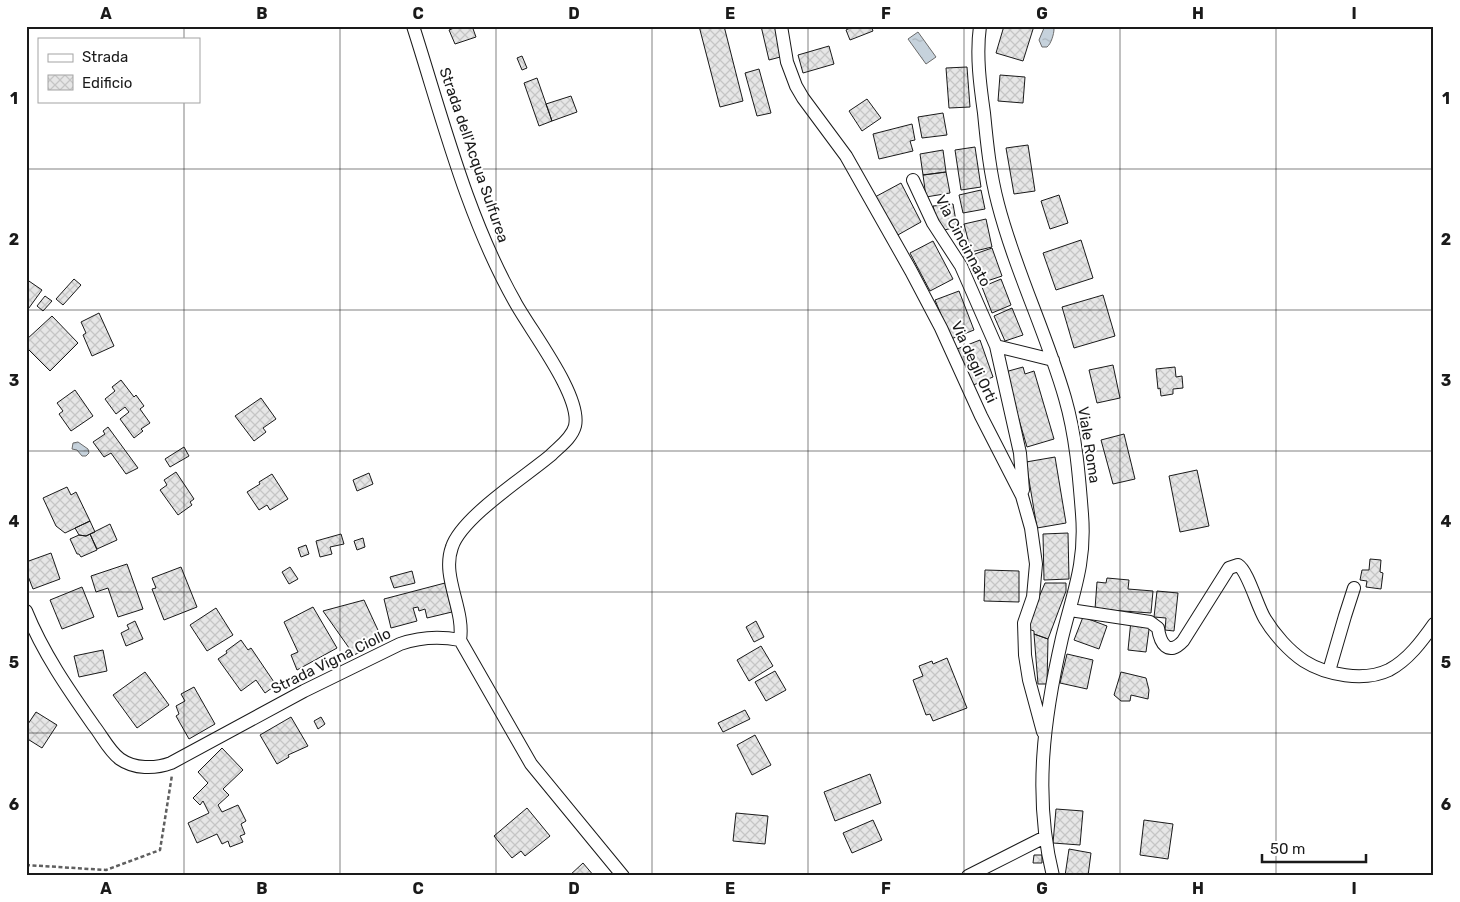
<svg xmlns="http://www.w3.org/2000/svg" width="1460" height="902" viewBox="0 0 1460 902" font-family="Rubik,sans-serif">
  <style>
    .water { fill: url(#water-ripples); stroke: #6a6a6a }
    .building { fill: url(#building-cross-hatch); stroke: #1a1a1a }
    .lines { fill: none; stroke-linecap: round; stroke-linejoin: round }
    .minor-casing { stroke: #1a1a1a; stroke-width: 14 }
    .path { stroke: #5f5f5f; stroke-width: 2.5; stroke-dasharray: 4 2.5; stroke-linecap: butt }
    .minor { stroke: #fff; stroke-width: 12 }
    .grid { fill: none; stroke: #1a1a1a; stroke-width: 1; stroke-opacity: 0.55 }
    .labels { text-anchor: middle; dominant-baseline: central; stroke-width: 4; stroke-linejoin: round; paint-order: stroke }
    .street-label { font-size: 15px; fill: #1a1a1a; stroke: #fff }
    .neatline { fill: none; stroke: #1a1a1a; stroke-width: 2 }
    .grid-label { font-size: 16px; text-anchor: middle; font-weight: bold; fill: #1a1a1a }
  </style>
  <defs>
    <pattern id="water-ripples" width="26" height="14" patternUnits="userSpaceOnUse" patternTransform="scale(1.25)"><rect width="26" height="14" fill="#c6d2dc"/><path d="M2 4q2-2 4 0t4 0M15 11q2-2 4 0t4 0" fill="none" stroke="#aab4bc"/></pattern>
    <pattern id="building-cross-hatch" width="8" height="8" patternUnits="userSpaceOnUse" patternTransform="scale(1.25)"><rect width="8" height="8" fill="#e6e6e6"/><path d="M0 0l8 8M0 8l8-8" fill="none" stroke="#c5c5c5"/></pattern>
  </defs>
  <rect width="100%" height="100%" fill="#fff"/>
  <path class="water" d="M1050 26 1054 29C1054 34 1051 44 1047 47H1042L1039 40 1044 28Z
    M918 32 936 57 926 64 908 39Z
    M78 442 88 449 89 453 86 456H82L77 450 72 449 73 443Z"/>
  <path class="building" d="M459 26H472L476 37 455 44 449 30Z
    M699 26H724L743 101 720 107Z
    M761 26H776L784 56 769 60Z
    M854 26H871L873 31 850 40 846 30Z
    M1004 26H1034L1023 61 996 53Z
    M829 46 834 64 803 73 798 55Z
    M522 56 527 68 522 70 517 58Z
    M967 67 970 107 949 108 946 68Z
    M759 69 771 113 757 116 745 73Z
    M1000 75 1025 77 1023 103 998 101Z
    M537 78 552 121 539 126 524 83Z
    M571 96 577 112 552 121 546 104Z
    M867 99 881 118 862 131 849 111Z
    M943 113 947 135 922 138 918 117Z
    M912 124 915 140 910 141 913 151 879 159 873 134Z
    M1028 145 1035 191 1014 194 1006 148Z
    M975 147 981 187 961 190 955 150Z
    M943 150 946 172 923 175 920 154Z
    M946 172 950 193 926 197 923 175Z
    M901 183 921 222 896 236 875 197Z
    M981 190 985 209 963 213 959 195Z
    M1059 195 1068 223 1050 229 1041 201Z
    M953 204 957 227 940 231 933 206Z
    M986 219 992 247 971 252 964 224Z
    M1081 240 1093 278 1056 290 1043 253Z
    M933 241 953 279 930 291 910 253Z
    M992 248 1002 276 981 283 972 255Z
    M26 279 42 290 26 312Z
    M74 279 81 285 63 305 56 299Z
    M1001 279 1011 305 992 313 982 287Z
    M959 291 974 330 951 339 935 300Z
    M1103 295 1115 336 1074 348 1062 307Z
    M45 296 52 301 43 311 37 306Z
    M1012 308 1023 335 1005 341 994 316Z
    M99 313 114 346 92 356 83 335 86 333 81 322Z
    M52 316 78 343 50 371 26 347V340Z
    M980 340 993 377 971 386 957 349Z
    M1113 365 1120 398 1097 403 1089 370Z
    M1023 367 1025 374 1034 371 1054 439 1027 447 1005 372Z
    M1175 367 1176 377 1182 376 1183 388 1173 389V394L1161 396 1160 388 1158 389 1156 369Z
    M121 380 134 397 136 395 144 406 140 409 150 423 141 429 143 431 134 438 120 419 129 412 125 407 116 414 105 399 115 391 112 387Z
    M75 390 93 416 71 431 59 414 63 411 57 403Z
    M261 398 276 419 263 428 266 432 254 441 235 416Z
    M108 427 138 468 126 474 111 453 104 457 93 442 105 434 103 431Z
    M1124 434 1135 479 1113 484 1101 440Z
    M184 447 189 456 170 467 165 459Z
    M1055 457 1066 523 1037 528 1026 462Z
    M1197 470 1209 526 1180 532 1169 476Z
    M176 472 194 499 190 502 192 505 178 515 160 490 167 485 164 480Z
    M369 473 373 484 357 491 353 480Z
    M272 474 288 499 270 510 267 505 259 510 247 492 260 484 259 482Z
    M67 487 71 495 76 492 90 521 65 533 56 526 43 498Z
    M90 521 95 532 86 536 79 535 75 528Z
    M110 524 117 540 97 549 90 534Z
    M1068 533 1069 579 1044 580 1043 534Z
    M90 534 97 550 81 557 79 554H77L70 539 79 535 86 536Z
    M341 534 344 544 330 547 332 554 320 557 316 541Z
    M363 538 365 547 357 550 354 541Z
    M306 545 309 554 301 557 298 548Z
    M51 553 60 579 33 589 26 571V562Z
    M1370 559 1381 560 1380 572 1383 573 1381 589 1366 587 1367 581 1360 580 1362 570H1369Z
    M127 564 143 609 118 617 108 588 96 592 91 576Z
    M181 567 197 607 164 620 152 589 156 588 152 578Z
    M290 567 298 579 289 584 282 572Z
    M985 570 1019 571V602L984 601Z
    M412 571 415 583 394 588 390 577Z
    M1107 578 1129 580 1128 589 1153 591 1151 613 1095 609 1097 582 1106 583Z
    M445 583 452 612 427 618 425 609 419 611 418 607 413 608 417 621 391 628 384 599Z
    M1045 583H1066V591L1048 639 1034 634V631L1026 628Z
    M82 587 94 617 62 629 50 600Z
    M1157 591 1178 593 1174 631 1165 630 1166 618 1154 617Z
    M364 600 383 641 354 655 323 611Z
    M313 607 337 648 297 670 291 655 298 652 284 622Z
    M216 608 233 635 207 651 190 625Z
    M1083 617 1107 626 1099 649 1074 640Z
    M1131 620 1150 622 1146 652 1128 650Z
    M135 621 143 639 126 646 121 633 129 629 127 625Z
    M756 621 764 637 754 642 746 627Z
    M1034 634 1048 639 1047 684H1038Z
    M241 640 248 650 251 648 276 685 265 693 256 680 241 691 218 659 227 653 226 651Z
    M761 646 773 666 749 681 737 660Z
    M103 650 107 671 79 677 74 656Z
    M1067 654 1093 660 1087 689 1060 683Z
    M947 658 967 708 933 721 930 714 926 715 913 680 923 676 919 666 932 661 933 664Z
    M775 671 786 690 766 701 755 682Z
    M145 672 169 705 137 728 113 695Z
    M1121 672 1146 678 1149 690 1148 699 1131 695 1130 701H1121L1114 695Z
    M194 687 215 724 189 739 176 716 179 714 176 706 185 701 181 694Z
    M745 710 750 719 723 732 718 723Z
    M36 712 57 725 42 748 26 738V727Z
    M291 717 308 746 288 755 289 757 277 764 260 735Z
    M321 717 325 724 318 729 314 721Z
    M755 735 771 765 752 775 737 745Z
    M222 748 243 770 223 789 229 795 218 805 222 812 238 805 246 821 241 824 245 834 240 836 243 842 230 847 228 841 222 844 217 834 197 843 188 823 209 813 203 801 200 805 193 798 208 783 198 772Z
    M870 774 881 803 835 821 824 792Z
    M527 808 550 836 525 856 521 851 512 858 494 836Z
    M1056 809 1083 811 1080 845 1053 843Z
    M736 813 768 816 765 844 733 841Z
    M873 820 882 840 852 853 843 833Z
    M1144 820 1173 824 1168 859 1140 855Z
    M1069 849 1091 853 1088 876H1065Z
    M1034 855H1042V863H1033Z
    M583 863 594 876H569Z"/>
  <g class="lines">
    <g class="minor-casing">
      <path id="minor" d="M413 26C443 120 467 217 515 302 530 330 582 396 575 426 572 438 559 447 551 455 525 477 462 517 452 547 441 577 465 609 460 640
        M781 26 787 62 796 86 803 98 846 156 911 271 941 328 981 416 1022 496 1031 528 1036 564 1033 597 1024 623 1025 655 1029 680 1043 732
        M980 26C976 55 980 85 984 113 987 144 990 174 998 204 1015 270 1046 332 1065 398 1076 436 1079 475 1082 514 1086 563 1073 593 1062 638 1044 717 1033 796 1053 876
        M913 180 933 223 961 266 996 346 1020 453 1023 490
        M996 346 1053 360
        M1070 610 1150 622 1158 628C1160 643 1168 657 1183 641L1229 568 1238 565C1248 571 1257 606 1265 619 1274 634 1289 651 1304 661 1326 675 1364 682 1389 670 1408 660 1422 641 1434 624
        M26 611C43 653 68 689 94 726 102 736 109 751 120 759 134 769 155 769 171 763L304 691 400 644C420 637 440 636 460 640L531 764 623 876
        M1329 671 1345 616 1354 588
        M968 876 1045 837"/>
    </g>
    <path class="path" d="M26 865 106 870 160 850 172 775"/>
    <use href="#minor" class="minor"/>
  </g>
  <path class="grid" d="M184 26V39M340 26V876M496 26V876M652 26V876M808 26V876M964 26V876M1120 26V876M1276 26V876M184 101V876M26 169H1434M26 310H1434M26 451H1434M26 592H1434M26 733H1434"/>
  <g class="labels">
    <g class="street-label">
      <text transform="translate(474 155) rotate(71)">Strada dell'Acqua Sulfurea</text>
      <text transform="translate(963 241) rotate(62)">Via Cincinnato</text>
      <text transform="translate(974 362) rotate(65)">Via degli Orti</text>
      <text transform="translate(1089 445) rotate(81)">Viale Roma</text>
      <text transform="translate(331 661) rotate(-26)">Strada Vigna Ciollo</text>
    </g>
  </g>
  <rect width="1460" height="902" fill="none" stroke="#ffffff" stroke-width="55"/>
  <rect x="38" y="38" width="162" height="65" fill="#ffffff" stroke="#a3a3a3"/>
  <rect x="48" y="54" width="25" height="8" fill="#ffffff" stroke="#a3a3a3"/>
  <text x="82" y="62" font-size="15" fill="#1a1a1a">Strada</text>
  <rect x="48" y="75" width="25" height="15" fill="url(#building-cross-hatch)" stroke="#a3a3a3"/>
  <text x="82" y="88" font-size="15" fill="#1a1a1a">Edificio</text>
  <path d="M1262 854v8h104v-8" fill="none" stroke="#1a1a1a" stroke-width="2.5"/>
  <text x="1270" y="854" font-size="15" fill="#1a1a1a" stroke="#ffffff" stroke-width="4" paint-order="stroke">50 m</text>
  <rect x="28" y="28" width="1404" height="846" class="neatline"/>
  <g class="grid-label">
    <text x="106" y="19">A</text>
    <text x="262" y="19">B</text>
    <text x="418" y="19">C</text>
    <text x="574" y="19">D</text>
    <text x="730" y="19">E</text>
    <text x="886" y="19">F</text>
    <text x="1042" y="19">G</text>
    <text x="1198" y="19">H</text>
    <text x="1354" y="19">I</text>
    <text x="14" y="104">1</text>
    <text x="1446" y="104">1</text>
    <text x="14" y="245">2</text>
    <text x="1446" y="245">2</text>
    <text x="14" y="386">3</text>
    <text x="1446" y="386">3</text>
    <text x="14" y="527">4</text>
    <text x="1446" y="527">4</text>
    <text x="14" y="668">5</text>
    <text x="1446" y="668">5</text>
    <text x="14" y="810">6</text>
    <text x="1446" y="810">6</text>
    <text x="106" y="894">A</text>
    <text x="262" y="894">B</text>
    <text x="418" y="894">C</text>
    <text x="574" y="894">D</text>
    <text x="730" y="894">E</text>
    <text x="886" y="894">F</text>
    <text x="1042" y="894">G</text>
    <text x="1198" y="894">H</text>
    <text x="1354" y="894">I</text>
  </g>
</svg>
